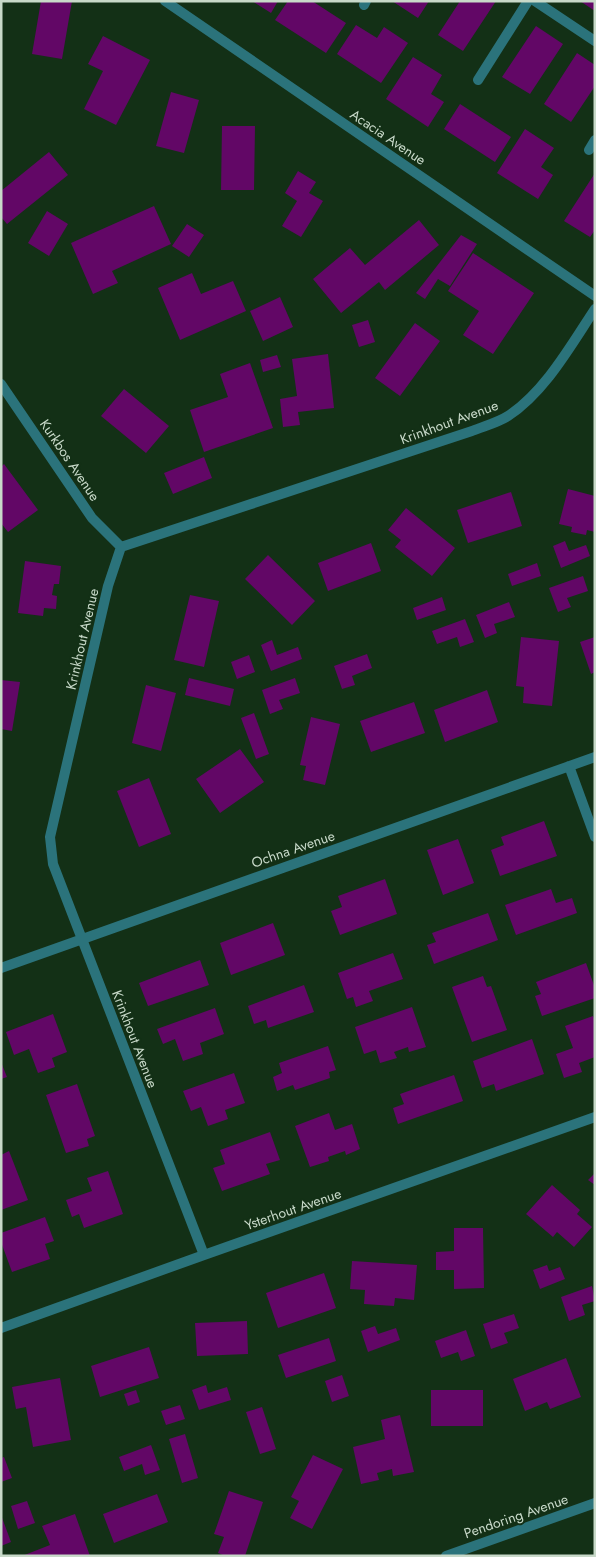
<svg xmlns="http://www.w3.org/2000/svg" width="596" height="1557" viewBox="0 0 596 1557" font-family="Jost,sans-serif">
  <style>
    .building { fill: #620766 }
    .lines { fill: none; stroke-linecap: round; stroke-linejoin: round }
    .minor { stroke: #2b737b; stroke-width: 10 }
    .labels { text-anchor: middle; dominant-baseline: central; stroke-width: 4; stroke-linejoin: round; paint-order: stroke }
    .street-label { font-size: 14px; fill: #c8d9c9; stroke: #133016 }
  </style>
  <rect width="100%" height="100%" fill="#133016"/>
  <path class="building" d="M41 1H72L62 59 32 54Z
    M252 1H278L271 13Z
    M288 1H312L346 23 326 53 275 20Z
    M392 1H429L418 18Z
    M460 1H496L463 51 438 35Z
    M580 1H595V11Z
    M356 25 377 38 384 27 408 43 381 83 337 54Z
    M536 26 563 44 530 94 502 77Z
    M103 36 150 60 116 125 84 109 103 71 88 64Z
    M577 53 595 65V86L571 122 544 104Z
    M413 57 442 75 431 94 444 102 428 127 386 99Z
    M171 92 199 100 184 153 156 146Z
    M460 104 511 137 495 162 444 129Z
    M222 126H255L254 190H221Z
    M525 129 554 148 541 167 553 175 538 199 497 173Z
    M49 152 68 175 7 224 1 217V191Z
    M298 171 316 182 309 193 323 201 301 237 282 226 297 201 285 193Z
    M595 173V230L590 237 564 221Z
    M154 206 171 244 112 271 118 283 93 294 71 243Z
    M47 211 68 224 49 256 28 243Z
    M419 220 439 245 385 290 379 282 341 313 313 279 350 248 365 265Z
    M187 224 204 235 189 257 172 246Z
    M461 235 477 244 450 286 438 279 425 299 416 293Z
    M473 253 534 293 493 354 463 335 479 311 448 291Z
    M192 273 201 294 233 281 246 311 180 340 158 288Z
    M280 297 293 327 263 341 250 311Z
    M368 320 375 342 359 347 352 325Z
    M415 323 440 341 400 396 375 378Z
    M328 354 334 408 298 412 300 425 283 427 280 399 297 396 292 359Z
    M277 355 281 367 263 372 260 360Z
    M250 363 273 428 204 452 190 410 228 397 220 374Z
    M124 389 169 426 146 453 101 416Z
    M204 457 212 478 173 494 164 473Z
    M4 464 38 510 8 532 1 523V467Z
    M568 489 595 496V532L587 530 586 535 571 532 572 527 559 524Z
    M511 492 522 526 468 543 457 510Z
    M406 508 455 548 432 576 395 547 401 540 388 530Z
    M565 541 569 551 586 545 590 556 561 568 553 546Z
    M371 543 381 571 328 591 318 563Z
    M268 555 315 601 292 625 245 579Z
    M25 561 61 566 59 584H54L52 595 57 596 56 609 44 608 43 616 18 613Z
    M537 563 541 576 512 586 508 574Z
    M583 576 588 591 567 598 571 607 558 612 549 588Z
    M190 595 219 601 204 667 174 660Z
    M442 597 446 610 417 620 413 608Z
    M509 602 515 617 494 624 497 633 485 638 476 615Z
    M465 619 474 642 460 647 457 637 437 644 432 631Z
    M521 637 559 641 552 706 523 703 524 687 516 686Z
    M595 637V672L591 674 580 642Z
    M272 640 277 655 298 647 302 659 271 671 261 645Z
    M367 654 372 668 352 676 355 685 342 689 334 666Z
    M249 655 255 672 237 679 231 662Z
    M189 678 234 689 230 706 185 695Z
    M295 678 300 693 279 700 283 709 270 714 262 690Z
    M1 680 20 682 12 731 1 729Z
    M146 685 176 693 161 751 132 743Z
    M487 690 498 722 445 742 434 710Z
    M414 702 425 733 371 752 360 721Z
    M254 713 269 754 256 759 241 718Z
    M311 717 340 724 325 785 303 780 306 766 300 765Z
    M240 749 264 782 220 813 196 779Z
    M149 778 171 834 139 847 117 791Z
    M544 821 557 856 500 876 491 850 504 845 501 837Z
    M458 839 474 883 443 895 427 850Z
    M385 879 397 914 340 935 331 911 342 907 338 896Z
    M551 889 556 903 572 898 577 913 516 935 505 905Z
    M488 913 498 940 434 964 427 945 436 942 432 933Z
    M273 923 285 955 231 975 220 943Z
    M393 953 403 979 369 991 373 1001 356 1007 353 997 347 999 338 973Z
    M200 960 209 985 148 1006 139 983Z
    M586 963 595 988V998L542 1016 535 996 541 994 536 982Z
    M483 976 487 987 491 986 507 1030 472 1042 452 987Z
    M304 985 314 1012 268 1028 266 1020 254 1024 248 1006Z
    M412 1007 426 1047 409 1052 408 1047 394 1052 397 1058 380 1063 376 1050 364 1054 355 1027Z
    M215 1008 224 1034 200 1043 203 1054 183 1061 175 1039 163 1044 157 1029Z
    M53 1014 67 1052 52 1058 55 1067 38 1073 29 1049 14 1055 6 1032Z
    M593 1016 595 1021V1057L579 1063 582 1072 564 1078 556 1054 573 1048 565 1026Z
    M532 1039 544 1074 496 1091 494 1084 482 1088 473 1061Z
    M328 1046 336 1070 329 1072 330 1078 295 1090 293 1085 277 1091 273 1077 282 1073 279 1063Z
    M1 1062 7 1077 1 1079Z
    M234 1073 245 1103 225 1110 228 1119 208 1126 201 1107 191 1111 183 1091Z
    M454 1075 463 1101 398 1124 393 1108 404 1104 400 1094Z
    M77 1084 95 1136 87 1139 89 1146 66 1153 46 1095Z
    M329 1113 335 1130 352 1124 360 1149 346 1155 345 1151 328 1157 329 1161 310 1167 295 1126Z
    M270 1132 280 1160 266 1164 270 1174 222 1191 213 1168 225 1164 220 1150Z
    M9 1151 28 1200 1 1210V1155Z
    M108 1171 123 1214 84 1228 79 1214 72 1217 66 1200 92 1191 87 1178Z
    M595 1173V1185L588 1180Z
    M552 1185 580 1210 577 1214 592 1227 574 1247 557 1232 553 1237 526 1214Z
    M45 1217 54 1241 45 1244 50 1259 12 1272 1 1242V1233Z
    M454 1228H483L484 1288 454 1289V1270H436V1252L454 1251Z
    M352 1261 417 1265 414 1300 395 1298 394 1306 364 1304 365 1290 350 1289Z
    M547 1265 549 1271 560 1267 565 1279 540 1289 533 1270Z
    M324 1273 336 1308 278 1328 266 1293Z
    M592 1286 595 1301 582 1305 585 1315 569 1321 561 1297Z
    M514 1314 519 1328 504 1333 508 1343 491 1349 483 1324Z
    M247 1321 248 1354 197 1356 195 1323Z
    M375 1326 378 1334 396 1328 400 1340 368 1352 361 1331Z
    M466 1330 475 1356 461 1361 458 1352 441 1358 435 1341Z
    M329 1338 336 1361 286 1378 278 1355Z
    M149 1347 159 1378 100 1397 91 1366Z
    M566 1358 581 1397 550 1409 547 1402 525 1411 513 1379Z
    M342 1375 349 1396 332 1402 325 1381Z
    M60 1378 71 1440 33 1447 26 1407 16 1409 12 1387Z
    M206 1385 208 1393 227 1387 231 1400 199 1410 192 1390Z
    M136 1390 140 1402 128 1406 124 1394Z
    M431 1390H483V1426H431Z
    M180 1405 185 1419 166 1425 161 1411Z
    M262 1407 276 1449 260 1454 246 1412Z
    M400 1415 414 1472 393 1476 392 1469 377 1473 379 1480 361 1484 353 1447 385 1439 381 1420Z
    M185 1434 198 1478 182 1483 169 1439Z
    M151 1445 160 1470 145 1475 142 1464 124 1471 119 1457Z
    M313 1455 343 1469 312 1529 290 1518 299 1501 291 1497Z
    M4 1457 12 1478 1 1482V1458Z
    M229 1491 263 1502 245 1556H225L218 1553 224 1537 214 1534Z
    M157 1494 168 1522 114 1543 103 1514Z
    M27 1501 35 1523 18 1529 11 1506Z
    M75 1514 90 1556H22L50 1545 42 1526Z
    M1 1515 11 1542 1 1546Z"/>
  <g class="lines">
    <path class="minor" d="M165 1 595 296
      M535 1 595 41
      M364 5 366 1
      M478 80 528 1
      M589 150 595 140
      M1 384 92 518 121 547
      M569 766 595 837
      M1 968 595 757
      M204 1255 53 864 50 837 108 586 121 547 472 431C484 426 497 423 508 416 545 392 571 345 595 309
      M1 1328 204 1255 595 1117
      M446 1556 595 1503"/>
  </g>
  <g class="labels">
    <g class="street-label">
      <text transform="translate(388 137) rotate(34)">Acacia Avenue</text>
      <text transform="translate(449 422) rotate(-20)">Krinkhout Avenue</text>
      <text transform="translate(70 460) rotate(56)">Kurkbos Avenue</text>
      <text transform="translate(82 639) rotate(-77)">Krinkhout Avenue</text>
      <text transform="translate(293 849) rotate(-19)">Ochna Avenue</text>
      <text transform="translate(135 1039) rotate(69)">Krinkhout Avenue</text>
      <text transform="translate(293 1209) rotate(-19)">Ysterhout Avenue</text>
      <text transform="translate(516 1516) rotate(-19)">Pendoring Avenue</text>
    </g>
  </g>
  <rect width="596" height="1557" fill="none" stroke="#c8d9c9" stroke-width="5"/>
</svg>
